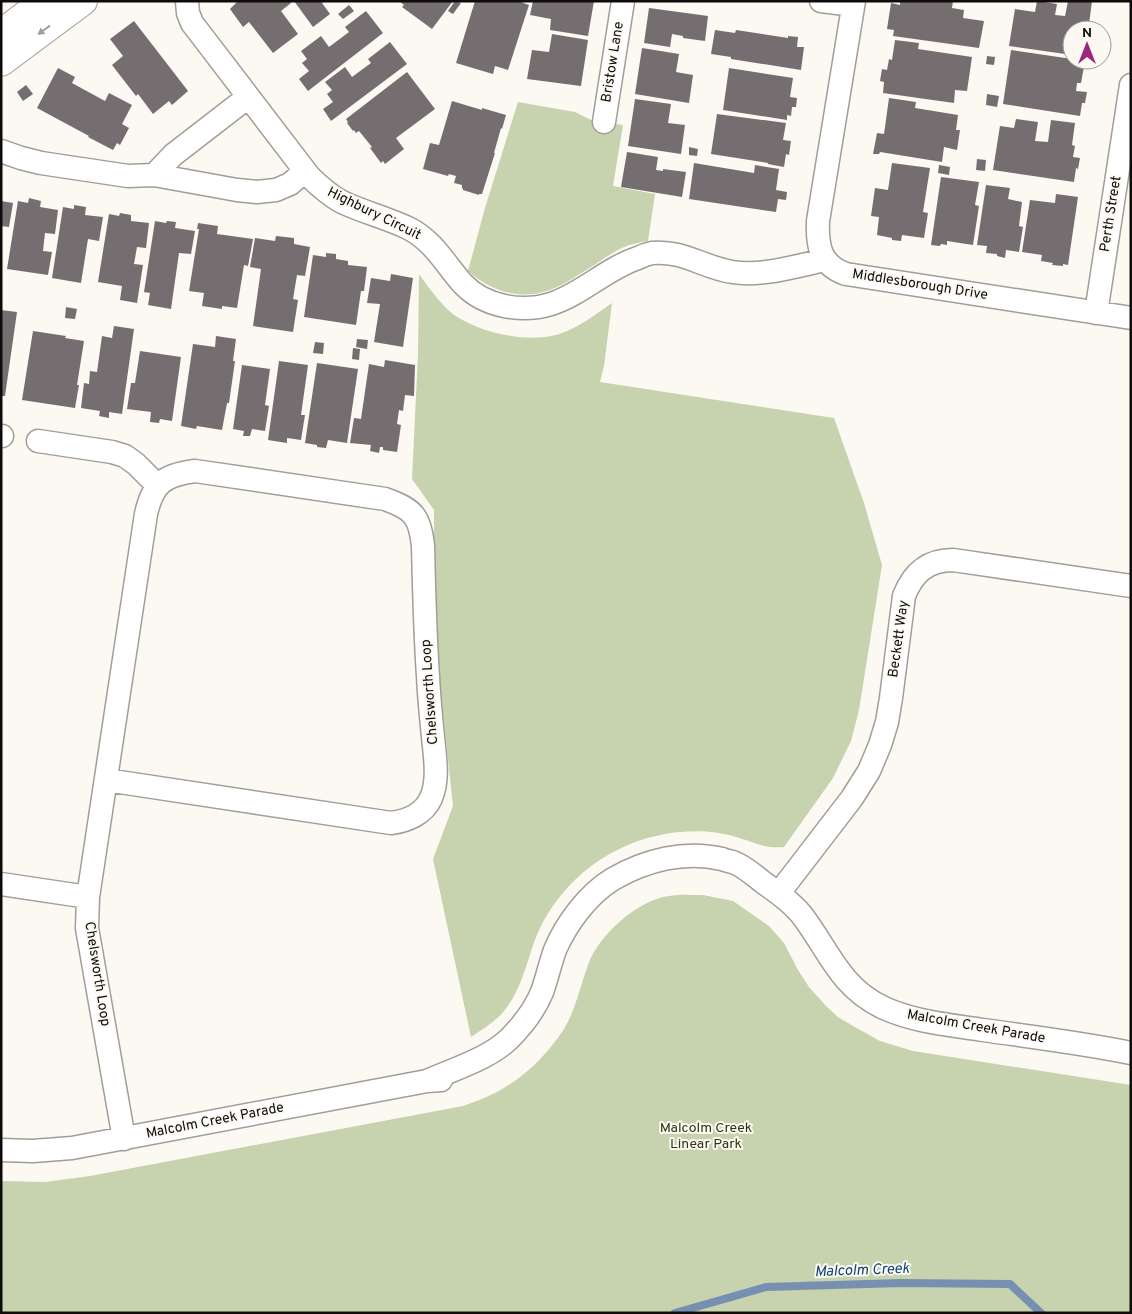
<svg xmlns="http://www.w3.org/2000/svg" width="1132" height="1314" viewBox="0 0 1132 1314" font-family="Overpass,sans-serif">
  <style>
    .green { fill: #c6d3ae }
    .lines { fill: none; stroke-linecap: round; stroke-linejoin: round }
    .stream { stroke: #7790b1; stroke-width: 8 }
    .building { fill: #756e71 }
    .minor-casing { stroke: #a19e98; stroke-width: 25 }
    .tertiary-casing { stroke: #a19e98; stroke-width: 30 }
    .minor { stroke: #fff; stroke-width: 22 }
    .tertiary { stroke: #fff; stroke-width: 28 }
    .oneway { fill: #9e9e9d }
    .labels { text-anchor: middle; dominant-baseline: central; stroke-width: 4; stroke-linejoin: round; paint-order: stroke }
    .street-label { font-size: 14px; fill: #0d0c0a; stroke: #fbf9f2 }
    .park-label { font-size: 14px; fill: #2b360d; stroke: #fbf9f2 }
    .water-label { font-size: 15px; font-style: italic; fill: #0f4178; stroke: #fbf9f2 }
  </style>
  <rect width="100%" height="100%" fill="#fbf9f2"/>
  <path class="green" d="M518 102 575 112 593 121 623 125 613 186 655 194 648 241C640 242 631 244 622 248 613 252 605 258 596 264 581 273 566 284 550 290 519 301 491 291 468 271L485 208Z
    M419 274C428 287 437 299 448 310 472 331 520 342 551 336 571 333 595 315 612 303L604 366 600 382 834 418 864 503 882 565 859 710 851 741 833 778 784 847C763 849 755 842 736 837 714 830 687 830 665 834 610 844 565 878 540 928 527 956 524 987 504 1011 495 1022 483 1029 471 1037L433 859 453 806 440 684 434 567V510L412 479 418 354Z
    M703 895 733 901 769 926 784 943 798 970 809 987 826 1006 838 1017 853 1026 880 1041 913 1051 1131 1085V1313H1V1181L45 1182 90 1176 463 1106C474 1102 485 1098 495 1093 523 1079 547 1055 564 1029 576 1009 580 986 588 965 598 936 637 900 669 896 680 894 692 895 703 895Z"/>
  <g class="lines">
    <path class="stream" d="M675 1313 766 1287 901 1283 1010 1284 1041 1313"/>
  </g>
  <path class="building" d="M238 1H290L291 3 281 11 298 34 273 53 249 22 243 27 230 9Z
    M294 1H325L322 3 330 14 313 27Z
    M399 1H453L432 29 402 7 404 5Z
    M455 1 461 3 453 14 448 11Z
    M475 1H518L529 5 508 70 495 66 493 74 456 63Z
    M533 1H594L588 36 550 30 551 19 530 15Z
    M900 1H953L952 8 964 10 963 18 984 21 979 48 893 36 894 30 887 29 891 3 900 5Z
    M1037 1 1057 4 1055 15 1065 16 1068 1H1092L1089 24H1085L1084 30H1072V55L1009 46 1015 9 1035 12Z
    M349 5 354 11 343 19 338 14Z
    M649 8 708 16 705 41 683 38V36L672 34 670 47 644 43Z
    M366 11 383 33 308 91 299 79 309 71 302 63 307 59 301 51 321 36 329 47 349 32 345 27Z
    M134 21 188 91 172 105 169 101 153 114 138 94 136 96 112 65 123 56 110 39Z
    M715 30 735 33 736 30 788 38V36L798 37 797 47H804L801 70 731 59V57L711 54Z
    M552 34 588 40 581 86 527 79 532 50 549 52Z
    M895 40 919 43 918 49 972 57 967 91 955 90 954 103 883 93 884 82 880 81 882 69 887 70 889 59 892 60Z
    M390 42 407 64 331 121 323 109 333 102 327 94 332 90 325 82 345 67 352 77 371 63 368 59Z
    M642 48 679 54 676 72 693 75 689 103 635 94Z
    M1011 50 1072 59V60L1085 61 1081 83H1077L1076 91 1087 92 1085 103H1082L1080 116 1003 104Z
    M987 56 995 57 994 65 986 64Z
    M58 68 75 77 72 83 105 101 109 93 132 105 122 124 129 128 120 145 117 143 113 150 88 137 89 136 37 108Z
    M729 68 793 78 790 97 797 98 796 107H792L791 116 787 115V120L723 110Z
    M407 72 435 109 396 138 404 149 385 164 383 161 381 163 370 148 372 147 359 131 356 133 354 130 353 131 347 123 348 122 346 119Z
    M26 85 33 94 23 101 17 92Z
    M987 94 999 96 997 107 986 105Z
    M889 98 916 102 915 108 958 115 956 130H960L957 150 944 147 942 162 880 152 879 154H873L877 133 884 134Z
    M635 99 671 104 668 123 685 125 681 154 628 146Z
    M452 101 482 110V108L506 115 502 129 501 128 494 153H495L482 194H479V195L463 190V189L462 188V185L454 183 456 176 449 174 448 176 423 169 430 143 439 145Z
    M717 114 786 123 783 140 791 141 789 155 786 154 784 167 768 164V163L711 154Z
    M1016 119 1038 122 1035 141 1048 142 1051 120 1075 123 1072 145 1075 146 1073 157 1080 158 1078 169 1076 168 1074 182 993 170 1000 126 1014 128Z
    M689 147 698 149 697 156 689 155Z
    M627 152 658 157 656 170 663 171V169L686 172 682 197 621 187Z
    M977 159 986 160 985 171 976 170Z
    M694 163 754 173 755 165 779 169 776 190 787 192 786 200 778 199 776 212 689 199Z
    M892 163 930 168 923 212 928 213 924 238 902 235 901 241 892 240V238L877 235 879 217 871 216 875 188 888 190Z
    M939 165 950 167 949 175 938 173Z
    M941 177 979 182 975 205 979 206 973 245 947 241V245L941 244 940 246 931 245Z
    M986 185 1010 188 1008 199 1022 202 1019 226 1023 227 1019 252 1006 250 1005 258 997 256V254L986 253 987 246 977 245Z
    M1056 194 1078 197 1068 265 1063 264V266L1052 265 1053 263 1041 261 1042 255 1022 252 1030 200 1055 203Z
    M29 198 41 201 40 207 58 210 55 234 45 233 43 251 52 252 48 275 7 269 18 201 28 203Z
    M1 201 13 203 9 227 1 226Z
    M74 205 86 207 85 215 103 217 99 241 88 239 81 283 52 278 63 207 74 209Z
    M120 213 131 215V221L149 223 146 248 137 247 134 264 143 265 137 303 120 300 122 286 98 282 109 214 119 216Z
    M155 221 166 223 167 221 176 222 175 228 195 231 191 254 179 253 171 309 148 305 150 293 144 292Z
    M198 223 218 226 217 234 253 239 248 266 244 265 237 308 222 306V309L202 306 204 293 189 291 199 229H197Z
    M276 236 294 238V244L310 247 305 276 297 275 293 299 298 300 293 332 253 326 261 269 250 267 255 238 275 241Z
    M326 253 336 254V259L348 261V265L367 267 364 291H361L356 325 304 317 313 255 326 257Z
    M391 274 413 278 403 347 374 342 380 304 367 303 371 278 390 281Z
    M66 307 77 309 75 319 65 318Z
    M1 310 17 312 5 396H1Z
    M114 326 134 329 122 414 109 412V418L99 416 100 411 81 408 84 383 89 384 90 371 97 372 102 336 112 338Z
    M33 331 66 336 65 338 84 341 77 385H79L75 408 22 400Z
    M216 336 236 339 233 361H235L229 403H227L222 430 197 426 196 429 181 426 193 344 215 347Z
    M357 339 368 340 367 349 356 347Z
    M315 342 324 343 323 354 313 353Z
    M353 348 360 349 359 360 352 359Z
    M140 351 181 357 172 421 160 419 159 423 150 422 151 412 127 409 131 383H135Z
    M385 360 415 365 414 396 405 395 403 411 399 410 397 424 401 425 397 452 383 450V447H380L379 453 370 451 371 445 350 443 354 418 361 419 369 364 384 367Z
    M279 361 308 365 301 415H305L301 440 287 438V443L268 440Z
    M317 363 358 369 347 443 328 440 326 448 317 447V445L305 443Z
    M242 365 270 369 265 405 269 406 265 431 252 429 250 436H243L244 431 233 429Z"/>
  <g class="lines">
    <g class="minor-casing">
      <path id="minor" d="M187 1 188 13 192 23 309 176C319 186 329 195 342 202 363 212 387 218 408 228 434 241 445 264 463 284 485 307 522 313 551 304 582 294 607 268 638 258 642 256 647 254 652 253 683 250 702 267 732 272 761 277 796 266 825 260
        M821 1 853 5
        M854 1 818 221C817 246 820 265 846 274L1131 318
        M604 122 623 1
        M1 151 21 158 41 163 128 176 154 175 173 155 248 97
        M154 175 237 190 257 192 276 190 290 184 305 171
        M1096 313 1131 85
        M1 436H2
        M38 441 112 452 125 456 136 464 158 486
        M106 780 391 823C407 821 424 814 431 798 439 780 435 757 433 737 431 717 429 697 428 676 425 633 424 590 423 546 420 516 413 509 385 499L195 471C164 475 153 483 146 514L88 897 87 928 124 1139
        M1 884 88 897
        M779 893 852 798 869 771 880 745 887 722 891 698 904 596C913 573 927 560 953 560L1131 586
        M427 1081C454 1069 488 1059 509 1039 522 1026 535 1009 542 992 547 978 550 964 555 950 566 924 588 894 613 879 646 860 685 850 722 859 726 861 731 861 735 863 745 867 755 876 764 883 777 892 791 902 801 914 829 950 839 987 884 1008 915 1022 950 1025 983 1030 1032 1037 1082 1043 1131 1053
        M1 1150 33 1151 72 1148 427 1081 441 1080"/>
    </g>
    <g class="tertiary-casing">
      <path id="tertiary" d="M1 34 44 1
        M1 62 83 1"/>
    </g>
    <use href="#minor" class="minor"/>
    <use href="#tertiary" class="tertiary"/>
  </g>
  <defs><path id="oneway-solid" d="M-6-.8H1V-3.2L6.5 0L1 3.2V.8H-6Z" transform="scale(1.25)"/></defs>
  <use class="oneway" href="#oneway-solid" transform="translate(44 30) rotate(144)"/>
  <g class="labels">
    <g class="street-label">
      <text transform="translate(613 62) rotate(-81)">Bristow Lane</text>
      <text transform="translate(374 214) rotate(26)">Highbury Circuit</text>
      <text transform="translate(1111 214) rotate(-81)">Perth Street</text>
      <text transform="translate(920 285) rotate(9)">Middlesborough Drive</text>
      <text transform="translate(899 639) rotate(-82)">Beckett Way</text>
      <text transform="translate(430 692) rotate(-94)">Chelsworth Loop</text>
      <text transform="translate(97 974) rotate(81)">Chelsworth Loop</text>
      <text transform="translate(976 1027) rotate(10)">Malcolm Creek Parade</text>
      <text transform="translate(215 1121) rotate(-11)">Malcolm Creek Parade</text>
    </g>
    <g class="park-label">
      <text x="706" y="1128">Malcolm Creek<tspan x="706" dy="16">Linear Park</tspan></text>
    </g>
    <g class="water-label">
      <text transform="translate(862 1271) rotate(-2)">Malcolm Creek</text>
    </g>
  </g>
  <rect width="1132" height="1314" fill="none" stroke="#0d0c0a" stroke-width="5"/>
  <g transform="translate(1087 45)"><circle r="24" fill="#fbf9f2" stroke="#9c9a95"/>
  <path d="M0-4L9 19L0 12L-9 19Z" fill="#9d267e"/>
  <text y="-8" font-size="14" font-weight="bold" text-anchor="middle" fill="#0d0c0a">N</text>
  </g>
</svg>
